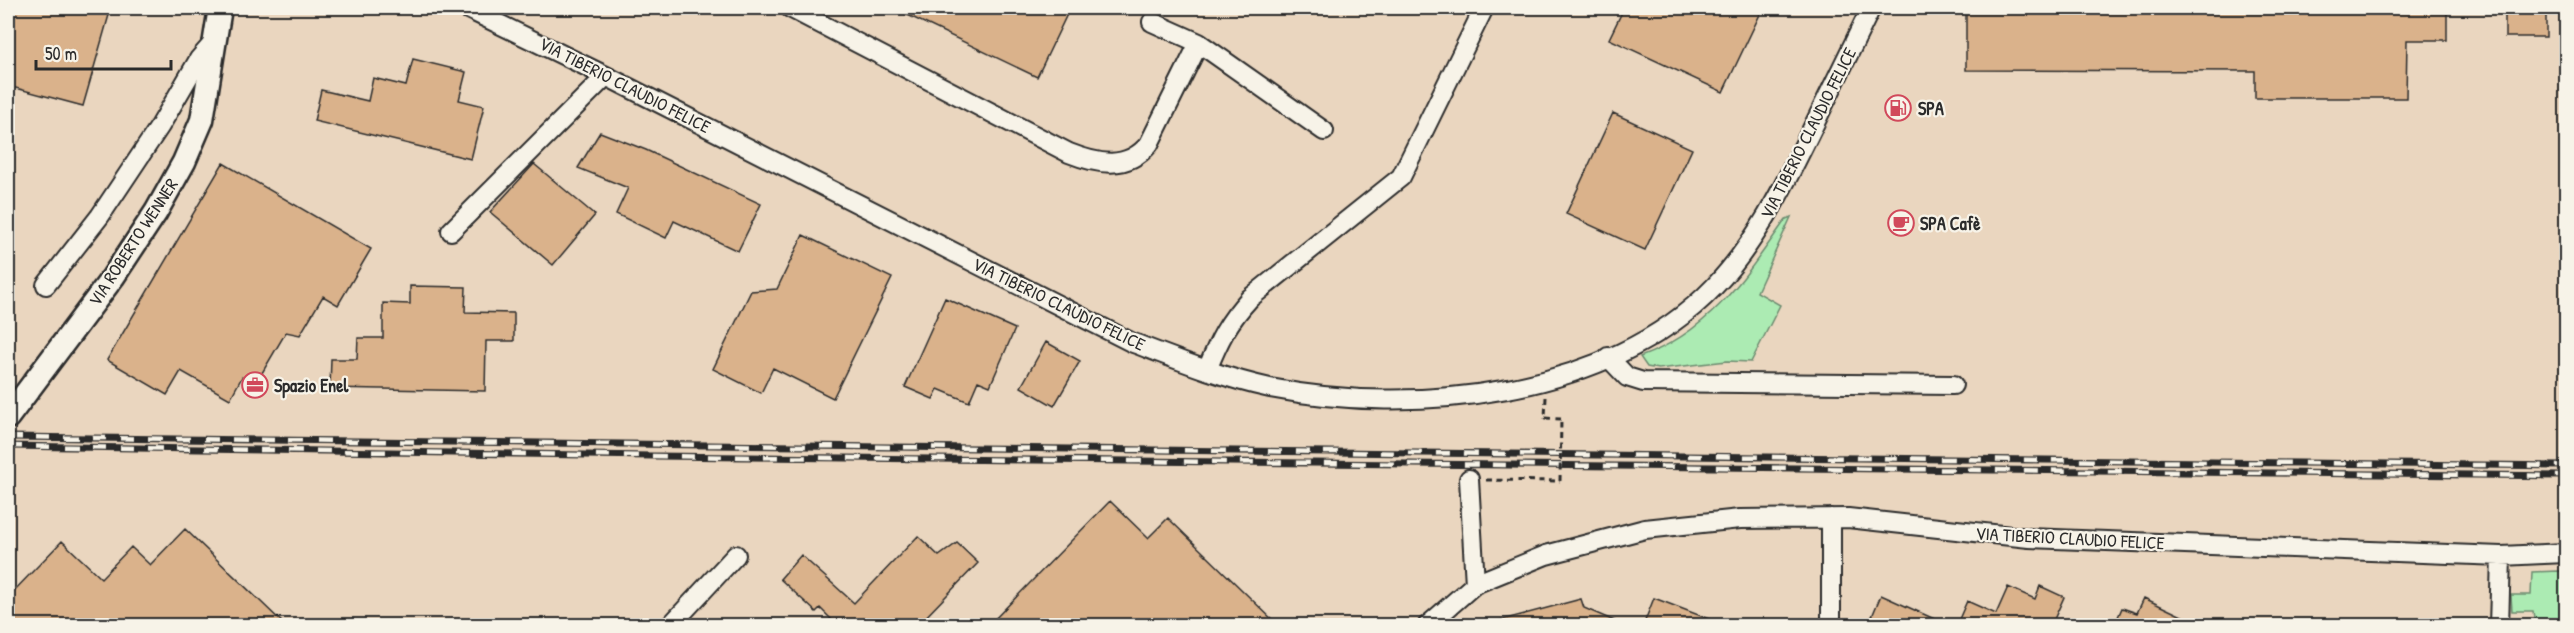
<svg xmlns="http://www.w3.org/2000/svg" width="2574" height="633" viewBox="0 0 2574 633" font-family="'Patrick Hand',sans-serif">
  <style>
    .built { fill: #ead6bf }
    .green { fill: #acebb3; stroke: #6c8b6f; stroke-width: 1.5 }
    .building { fill: #dab28b; stroke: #2b2b2b; stroke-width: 1.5 }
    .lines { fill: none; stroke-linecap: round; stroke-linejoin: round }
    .minor-casing { stroke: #2b2b2b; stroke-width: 22 }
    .major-casing { stroke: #2b2b2b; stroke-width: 27 }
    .path { stroke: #2b2b2b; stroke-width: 3; stroke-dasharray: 6 4.5; stroke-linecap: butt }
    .minor { stroke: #f7f3e8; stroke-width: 18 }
    .major { stroke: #f7f3e8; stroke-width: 22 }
    .rail-casing { stroke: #2b2b2b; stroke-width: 7 }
    .rail { stroke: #f7f3e8; stroke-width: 4.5; stroke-dasharray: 14; stroke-linecap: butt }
    .path-bridge { stroke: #2b2b2b; stroke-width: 3; stroke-dasharray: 6 4.5; stroke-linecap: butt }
    .labels { text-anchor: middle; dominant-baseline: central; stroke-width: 4.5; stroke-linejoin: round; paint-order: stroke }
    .street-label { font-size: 18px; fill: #2b2b2b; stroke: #f7f3e8 }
    .poi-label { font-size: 18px; font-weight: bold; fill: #2b2b2b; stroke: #f7f3e8; text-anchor: start }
  </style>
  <rect width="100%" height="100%" fill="#f1e6d5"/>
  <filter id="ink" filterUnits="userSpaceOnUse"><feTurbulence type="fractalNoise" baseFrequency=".0167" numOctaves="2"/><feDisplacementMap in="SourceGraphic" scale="12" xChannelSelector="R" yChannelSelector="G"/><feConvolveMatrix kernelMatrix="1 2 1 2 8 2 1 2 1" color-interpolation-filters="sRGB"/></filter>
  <g filter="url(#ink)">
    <path class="built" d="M8 8H2566V625H8Z"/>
    <path class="green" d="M1791 217 1757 292 1780 305 1751 362 1727 361 1658 369 1647 367 1640 357C1710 332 1745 277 1786 219Z
      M2559 571 2566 572V625H2535L2533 611H2512L2511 595H2531L2532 572Z"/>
    <path class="building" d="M8 8H111L83 106 8 86Z
      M893 8H1070L1037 77Z
      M1624 8H1763L1723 92 1609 39Z
      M1966 8H2447V40H2407L2406 98H2255V71L1966 70Z
      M2505 8H2546V37H2505Z
      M413 59 466 72 459 100 484 106 471 159 314 121 321 90 368 101 373 78 406 86Z
      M1613 113 1692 149 1645 250 1566 214Z
      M600 132 646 150 761 204 738 251 674 221 666 238 616 214 628 188 578 168Z
      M223 163 371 249 338 305 323 296 300 335 286 332 255 385 242 377 230 399 181 371 167 395 107 360Z
      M534 164 595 215 553 265 490 212Z
      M803 235 892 278 833 398 773 368 761 393 713 369 751 291 777 289Z
      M410 286 466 287 465 312 514 313V341H486L485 391 330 388 331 359H357L358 338H383V303L410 304Z
      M945 298 1015 329 990 386 978 381 969 402 938 389 933 399 905 387Z
      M1046 342 1080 361 1054 406 1021 387Z
      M1110 501 1148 538 1168 518 1279 626H988Z
      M185 529 286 626H8V597L62 541 101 578 131 547 150 565Z
      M918 536 939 556 957 543 978 563 917 626H838L820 608 816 612 780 579 801 555 854 603Z
      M2040 586 2064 597 2051 626H1956L1967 601 1996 614 2008 587 2035 599Z
      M1881 595 1950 626H1868Z
      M1654 598 1722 624V626H1643Z
      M2144 598 2203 626H2114L2122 608 2137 613Z
      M1581 599 1584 608 1626 626H1499L1498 621Z"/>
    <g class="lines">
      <g class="minor-casing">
        <path id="minor" d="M466 8 606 76 1131 342C1176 359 1223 378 1270 388 1413 416 1609 397 1714 287 1757 242 1784 186 1811 131 1831 90 1851 49 1871 8
          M790 8 1069 153C1097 164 1127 171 1149 144L1199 43
          M1152 22 1199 43 1324 131
          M451 231 606 76
          M46 285 100 216 160 126 199 59 214 42
          M1608 357 1627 377 1643 382 1953 385
          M1207 370C1219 340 1228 322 1250 298L1401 177 1484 8
          M1831 518V626
          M1475 584 1546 555 1645 529 1740 519 1848 518 2029 538 2501 556 2566 553
          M670 626 736 555
          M1427 626 1475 584 1469 479
          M2499 626 2501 556"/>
      </g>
      <g class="major-casing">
        <path id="major" d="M8 417 113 277 156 212 184 162 202 120 220 8"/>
      </g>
      <path class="path" d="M1546 397 1545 418 1561 419
        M1486 480 1560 481"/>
      <use href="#minor" class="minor"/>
      <use href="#major" class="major"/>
      <g class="rail-casing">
        <path id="rail" d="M8 437 2566 466
          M8 446 653 456 2566 476"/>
      </g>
      <use href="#rail" class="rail"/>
      <path class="path-bridge" d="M1560 481 1561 419"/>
    </g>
  </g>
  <defs>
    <g id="fuel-ring" transform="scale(1.35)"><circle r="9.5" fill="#f7f3e8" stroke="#d1495b" stroke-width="1.5"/><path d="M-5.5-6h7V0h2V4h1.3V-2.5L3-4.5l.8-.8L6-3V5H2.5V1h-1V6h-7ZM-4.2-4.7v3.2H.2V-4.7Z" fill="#d1495b"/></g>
    <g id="cafe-ring" transform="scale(1.35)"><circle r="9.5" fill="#f7f3e8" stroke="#d1495b" stroke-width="1.5"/><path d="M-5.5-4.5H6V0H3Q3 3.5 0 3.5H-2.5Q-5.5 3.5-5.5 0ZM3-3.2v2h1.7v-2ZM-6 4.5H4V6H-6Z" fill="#d1495b"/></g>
    <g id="office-ring" transform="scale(1.35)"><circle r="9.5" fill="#f7f3e8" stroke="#d1495b" stroke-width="1.5"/><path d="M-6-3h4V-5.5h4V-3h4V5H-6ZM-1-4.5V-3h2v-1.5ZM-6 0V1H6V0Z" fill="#d1495b"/></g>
  </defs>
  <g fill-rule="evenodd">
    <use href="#fuel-ring" x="1898" y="108"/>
    <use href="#cafe-ring" x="1901" y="223"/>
    <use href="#office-ring" x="255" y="385"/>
  </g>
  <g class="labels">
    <g class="street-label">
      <text transform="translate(625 85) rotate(27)">VIA TIBERIO CLAUDIO FELICE</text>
      <text transform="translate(1808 133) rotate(-63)">VIA TIBERIO CLAUDIO FELICE</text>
      <text transform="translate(133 242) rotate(-57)">VIA ROBERTO WENNER</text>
      <text transform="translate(1059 304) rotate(26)">VIA TIBERIO CLAUDIO FELICE</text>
      <text transform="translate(2070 538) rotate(3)">VIA TIBERIO CLAUDIO FELICE</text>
    </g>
    <g class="poi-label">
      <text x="1918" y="108">SPA</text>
      <text x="1920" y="223">SPA Cafè</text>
      <text x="274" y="385">Spazio Enel</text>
    </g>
  </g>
  <rect width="2574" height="633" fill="none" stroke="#f7f3e8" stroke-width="30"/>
  <rect x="15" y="15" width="2544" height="603" fill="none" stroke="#2b2b2b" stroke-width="2" filter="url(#ink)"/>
  <path d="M36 60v9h135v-9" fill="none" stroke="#2b2b2b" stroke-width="3"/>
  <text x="45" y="60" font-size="18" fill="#2b2b2b" stroke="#f7f3e8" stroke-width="4.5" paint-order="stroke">50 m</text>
</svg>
